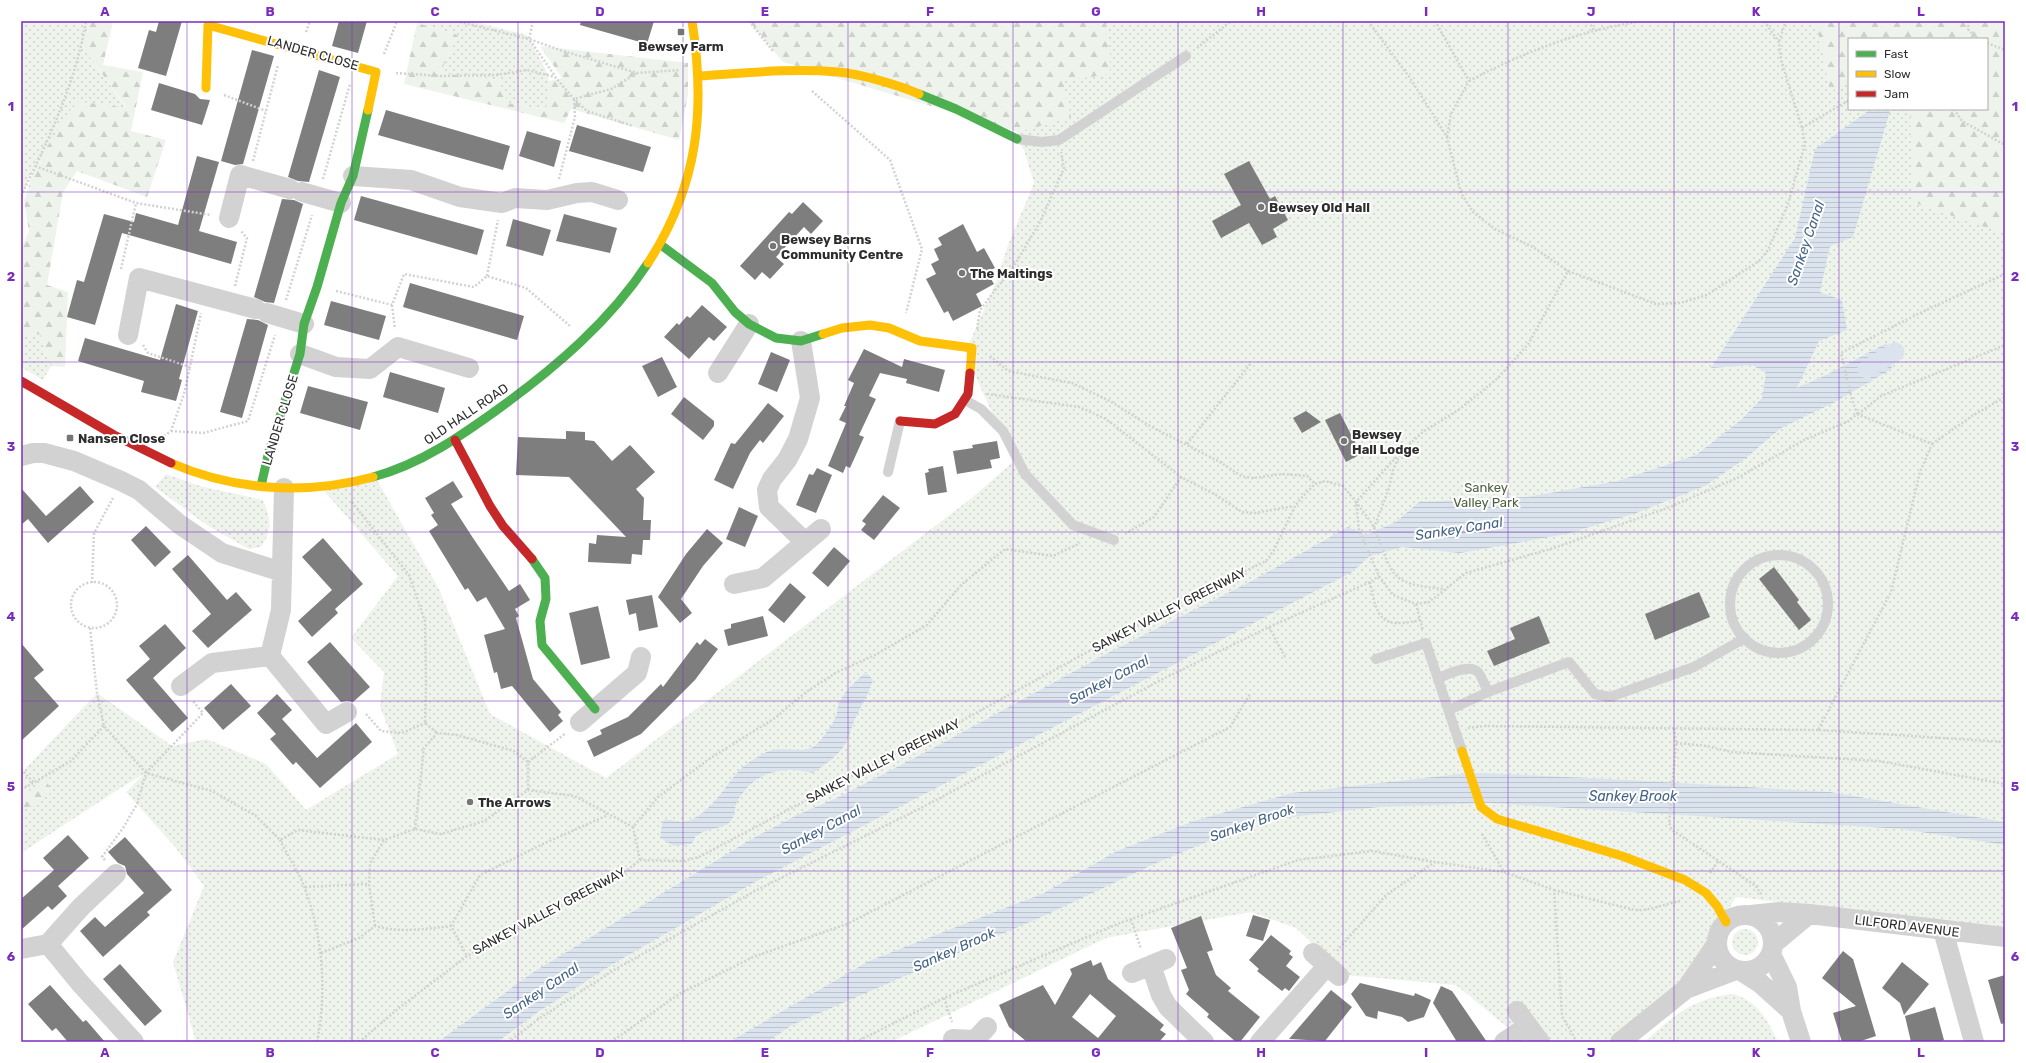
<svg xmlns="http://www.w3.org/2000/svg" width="2026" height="1063" viewBox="0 0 2026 1063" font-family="Rubik,sans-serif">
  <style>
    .grass { fill: url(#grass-dots); fill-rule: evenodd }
    .forest { fill: url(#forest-firs) }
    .water { fill: url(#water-rules) }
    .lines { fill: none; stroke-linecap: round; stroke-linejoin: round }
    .canal { stroke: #dbe4ee; stroke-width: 19 }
    .building { fill: #7e7e7e; fill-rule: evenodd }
    .path { stroke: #d2d2d2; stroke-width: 2.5; stroke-dasharray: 2 2; stroke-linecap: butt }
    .lane { stroke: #d2d2d2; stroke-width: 10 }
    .street { stroke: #d2d2d2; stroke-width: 20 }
    .fast { stroke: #4caf50; stroke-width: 9 }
    .slow { stroke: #ffc107; stroke-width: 9 }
    .jam { stroke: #c62828; stroke-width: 9 }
    .grid { fill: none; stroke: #7b2cbf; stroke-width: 1; stroke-opacity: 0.55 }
    .poi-dot { fill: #767676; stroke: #fff; stroke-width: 1.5 }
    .labels { text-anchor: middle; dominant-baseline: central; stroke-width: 4; stroke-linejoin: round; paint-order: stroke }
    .poi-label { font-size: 13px; font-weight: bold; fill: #2d2d2d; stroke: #fff; text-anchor: start }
    .street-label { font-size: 13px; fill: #2d2d2d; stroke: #fff }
    .park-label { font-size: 13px; fill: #4c6340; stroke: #fff }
    .water-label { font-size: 14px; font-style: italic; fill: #456485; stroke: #fff }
    .neatline { fill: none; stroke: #7b2cbf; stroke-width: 1.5 }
    .grid-label { font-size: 13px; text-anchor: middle; font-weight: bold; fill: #7b2cbf }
  </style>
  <defs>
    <pattern id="grass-dots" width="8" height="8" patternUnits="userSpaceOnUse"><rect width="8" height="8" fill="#eef3ec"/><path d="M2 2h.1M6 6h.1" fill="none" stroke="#ccd1cb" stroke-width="1.8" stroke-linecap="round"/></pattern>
    <pattern id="forest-firs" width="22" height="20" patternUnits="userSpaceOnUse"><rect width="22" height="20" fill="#eef3ec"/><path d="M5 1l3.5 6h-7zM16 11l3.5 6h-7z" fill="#ccd1cb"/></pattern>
    <pattern id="water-rules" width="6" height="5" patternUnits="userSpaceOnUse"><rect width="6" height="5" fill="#dbe4ee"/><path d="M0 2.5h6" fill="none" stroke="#bcc4cc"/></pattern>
  </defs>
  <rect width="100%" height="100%" fill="#fff"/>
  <path class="grass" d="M21 21H91L82 46 127 109 35 166 21 196Z
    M418 21H472L527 35 547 72 549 81 547 110 508 103 498 80 440 73 458 35 417 23Z
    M1014 21H2005V927L1736 897 1682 982 1612 1042H1521L1511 1030 1456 985 1346 975 1296 928 1251 912 1106 938 891 1042H196L173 962 204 886 176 848 126 792 144 774 122 787 21 853V773L97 693 172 746 207 739 266 764 306 810 398 754 380 706 384 672 351 638 398 576 320 486 374 475 439 589 490 714 606 778 973 497 1014 461 965 353 997 280 1008 245 1034 183 1024 150 1017 139ZM1849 39H1987V109H1849Z
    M39 333 51 366 43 380 21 367V336Z
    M166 474 200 486 263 500C271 520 273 528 261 547L249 549 208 526 155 487Z
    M1732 942a13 13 0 1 1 26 0a13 13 0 1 1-26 0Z
    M1734 994C1759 1003 1767 1019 1778 1042H1644C1674 1016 1692 998 1734 994Z"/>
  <path class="forest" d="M91 21H113L103 65 143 72 131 131 166 140 147 197 77 171 63 192 47 285 68 292 65 367 51 366 39 333 21 336V249L29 231 24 201 35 166 76 101 127 108 82 46Z
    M749 21H1111L1105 25 1110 51V74L1063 81 1071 117 1019 132 783 62Z
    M1816 21H2005V234L1912 202 1910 109H1987V39H1849V81L1830 92Z
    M417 23 458 35 440 73 498 80 508 103 546 110 549 81 562 78 540 46 688 63V95L679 140 571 109 564 123 404 84Z
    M46 781 53 792 21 811V796Z"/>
  <path class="water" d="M1868 111H1890L1853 237 1830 246 1820 292 1842 300 1847 330 1819 341 1797 388 1824 376 1887 343 1892 369 1833 403 1781 428 1746 458 1705 486 1636 513 1566 534 1460 553 1402 547 1370 556 1352 572 755 882 613 964 538 1012 497 1042H438L532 973 750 840 795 816 839 797 928 751 1108 653 1248 583 1348 527 1366 535 1396 522 1419 502 1527 497 1618 481 1696 455 1742 419 1762 398 1766 373 1752 365 1711 368 1795 238 1815 149Z
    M866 672 873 680C869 694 862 704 856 717 851 726 850 738 844 746 837 757 824 765 813 773 783 765 753 772 737 802 734 808 736 816 730 822 721 830 705 828 696 836 694 839 694 841 691 844L674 846 660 838 662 824 664 820C673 819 680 824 688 821 718 810 726 777 751 761 759 756 770 749 779 749 792 748 807 754 817 744 824 736 832 726 836 716 838 712 837 706 840 701 845 690 857 680 866 672Z
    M1482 773 1629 780 1830 792 2005 822V845L1902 829 1489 803 1379 807 1257 821 1154 864 1048 914 792 1025 767 1042H729L869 961 1044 893 1117 851 1194 821 1292 793 1460 774Z"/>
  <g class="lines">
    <path class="canal" d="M1867 369 1895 352"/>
  </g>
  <path class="building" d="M159 21H182L166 76 138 68 149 30 156 32Z
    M339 21H367L358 53 332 46Z
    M581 21H654L647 44 580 25Z
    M252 50 274 56 243 164 235 165 221 161Z
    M319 70 340 77 309 182 298 181 288 177Z
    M159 83 195 94 200 99 210 100 202 125 151 110Z
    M386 110 510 146 503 170 378 135Z
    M577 125 651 147 643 172 569 151Z
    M527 131 561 141 554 167 519 156Z
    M197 156 219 162 199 231 237 242 231 264 122 233 95 325 67 317 77 280 84 282 104 214 134 222 136 213 178 225Z
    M1249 161 1270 199 1275 196 1288 220 1273 229 1277 237 1262 245 1249 223 1221 238 1212 221 1241 205 1224 174Z
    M361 196 484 230 477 255 354 220Z
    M282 199 294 200 303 204 274 303 265 302 254 297Z
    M803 202 823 221 811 234 804 227 776 257 784 264 770 279 762 272 755 280 740 266 789 212 792 214Z
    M564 214 617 228 610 253 556 241Z
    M513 219 551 230 543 256 506 246Z
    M963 224 977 252 984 248 995 268 987 272 994 284 976 294 982 306 953 321 948 311 944 313 926 279 936 274 931 264 939 260 934 249 942 245 938 238Z
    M410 283 524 316 517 340 403 307Z
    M331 301 386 316 379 340 324 325Z
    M176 304 198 311 179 379 182 380 176 401 141 392 144 381 78 361 85 338 160 360Z
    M702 305 727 327 714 341 709 337 689 359 664 337 677 323 679 325 687 316 690 318Z
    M247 319 258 320 268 325 242 418 220 412Z
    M864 349 902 367 904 359 945 370 939 392 906 383 907 379 880 373 869 396 876 399 859 435 864 437 850 468 846 466 843 473 828 466 846 423 839 420 846 406H844L854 383 848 380Z
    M771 352 790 360 777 392 758 384Z
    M662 357 677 387 658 397 642 366Z
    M390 372 445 388 438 413 383 397Z
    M308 386 368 402 360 430 300 413Z
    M684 397 714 421V426L703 440 671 414Z
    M768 403 784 416 763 443 760 440 750 453 733 489 714 480 731 443 735 444Z
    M1306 411 1321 422 1302 433 1293 418Z
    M1340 413 1361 454 1346 462 1325 420Z
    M566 431 585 432V440L594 441 612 461 630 445 655 472 636 489 644 498 643 520H651L650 540H643L642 555 632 554 631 564 588 562 589 543 596 544 597 535 626 537 569 477 516 475 518 437 566 439Z
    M997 441 1000 458 990 460 992 468 957 474 953 451 973 448 972 445Z
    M943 466 947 492 928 495 925 473 929 472 928 469Z
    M817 468 832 475 816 513 796 505 809 474 813 475Z
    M453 481 463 497 451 504 473 538 509 591 520 584 530 600 515 609 519 616 516 618 533 679 561 712 558 715 563 721 550 732 512 686 501 689 497 672 494 673 484 635 505 629 486 597 477 602 468 588 465 590 429 531 438 525 431 515 434 513 425 498Z
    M80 486 94 502 48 543 28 519 21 525V488L46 516Z
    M883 495 900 508 874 540 861 530 866 524 862 521Z
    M739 507 758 516 745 547 726 539Z
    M146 526 171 552 155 567 131 540Z
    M707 529 723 543 703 566 681 599 692 613 680 623 658 597 686 554Z
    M323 538 363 584 335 609 338 613 312 637 298 621 332 590 302 557Z
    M834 547 850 561 828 587 812 573Z
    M188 555 227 600 236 592 252 610 208 648 192 631 211 614 172 569Z
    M1774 567 1799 600 1797 602 1811 620 1799 630 1759 579Z
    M790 583 806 597 784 623 768 610Z
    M1699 592 1710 617 1655 640 1645 614Z
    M652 595 658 627 639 631 636 613 629 615 626 600Z
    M598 606 610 658 581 665 569 613Z
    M763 616 768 636 728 646 724 630 731 628V624Z
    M1539 616 1550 643 1494 666 1487 651 1515 639 1510 628Z
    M165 624 186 648 153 678 188 718 172 732 126 680 150 659 139 646Z
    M705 639 718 649 695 680 641 734 594 757 587 741 602 734 600 730 628 717 661 684 663 687 697 642 700 645Z
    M330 642 370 687 353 702 347 701 341 702 307 662Z
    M21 643 44 670 34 678 59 706 21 741Z
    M231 684 251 706 223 730 204 708Z
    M277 694 292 710 282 719 317 758 356 723 372 742 320 788 296 762 293 765 270 739 276 734 257 713Z
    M68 835 89 858 58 886 67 896 52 910 48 906 21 930V899L54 870 43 858Z
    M125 837 172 890 147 912 150 915 103 957 80 931 95 917 105 927 144 893 127 874 125 866 118 863 108 852Z
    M1253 915 1270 920 1263 941 1246 936Z
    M1201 916 1213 950 1207 952 1216 975 1231 988 1228 991 1260 1017 1240 1042H1236L1207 1017 1209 1014 1186 994 1189 990 1181 970 1187 968 1171 928Z
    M1271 935 1291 951 1289 954 1293 957 1286 966 1300 977 1289 991 1285 988 1282 991 1257 971 1259 969 1249 960Z
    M1843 951 1853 959 1876 1036 1858 1042H1842L1833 1013 1856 1006 1822 978Z
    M1091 960 1093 966 1101 962 1108 979 1164 1025 1160 1030 1166 1034 1159 1042H1027L1009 1027 999 1005 1043 985 1055 1005 1072 974 1070 969ZM1090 994 1116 1016 1098 1038 1072 1017Z
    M1902 962 1929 984 1904 1015 1900 1003 1882 988Z
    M120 964 162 1011 145 1026 103 979Z
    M2005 975V1023L2001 1024 1988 980Z
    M1360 983 1414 996 1415 993 1431 1000 1424 1017 1408 1022 1402 1017 1378 1011 1377 1019 1366 1016 1351 994Z
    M50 985 83 1022 86 1020 105 1042H68L56 1028 52 1031 28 1004Z
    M1441 986 1452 991 1487 1042H1457L1433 1003Z
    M1331 990 1352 1007 1325 1041 1289 1039Z
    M1935 1007 1944 1040 1936 1042H1911L1905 1016Z"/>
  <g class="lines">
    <path class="path" d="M456 21 529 39 563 51 637 73 680 70
      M533 21 529 39 555 76
      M749 21 773 51
      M1368 21 1410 78 1447 137 1461 193 1473 212 1495 229 1533 247 1568 271
      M1435 21 1469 81 1451 114 1447 137
      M1589 21 1594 31
      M1969 21 1968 29 1977 39
      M306 32 310 21
      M1779 41 1786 21
      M1987 43 2005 50
      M1197 48 1231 21
      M384 54 397 21
      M396 73 441 76 496 75 527 70 555 77 574 99 587 111 633 126
      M1469 81C1524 52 1581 30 1643 21
      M812 91 890 160 922 249 906 313
      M224 95 266 111
      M1954 109 1962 121 2005 145
      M1802 128 1849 100
      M253 161 278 65
      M35 166 136 203 211 215
      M323 179 350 84
      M559 179 575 117 574 99 611 89 637 73
      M21 196C48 141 76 82 86 21
      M121 269 136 203
      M487 276 498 220
      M235 286 247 238 241 231
      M336 291 392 305 404 274 474 287 487 276 526 288 570 326
      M286 300 312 215
      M392 305 395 329
      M977 329 980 310 1014 266 1040 222 1064 168 1061 152
      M143 345 148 353 190 367 201 313
      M990 356 1008 371 1072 383 1110 401 1148 425 1220 462 1241 476 1253 478 1282 474 1307 476 1315 484
      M987 394 1079 407 1106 419 1181 477 1216 495 1242 512 1255 513 1294 506
      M1857 414 1932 444 1920 472 1891 592 1818 730 2005 742
      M1858 414 1881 396 2005 345
      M171 431 203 433 248 421 275 335
      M164 436 171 431 184 394 190 367
      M1187 444 1251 363
      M1932 444 1972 416 2005 397
      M1399 454 1356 502C1362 511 1371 520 1375 530 1394 576 1388 584 1444 589
      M352 502 409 575 425 621 426 685 425 723 437 733
      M1374 528 1389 488 1393 470 1401 452 1424 431 1460 409 1498 378 1529 343 1568 271 1656 304 1680 303 1707 295 1759 261 1768 250 1788 204 1805 144 1802 128 1781 60 1779 42 1764 21
      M1125 534 1154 517 1181 477
      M1370 582C1377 619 1381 629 1420 620
      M71 605a23 23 0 1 1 46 0a23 23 0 1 1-46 0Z
      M92 583 94 533 113 498
      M1416 604 1423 631
      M1269 627 1286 659
      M90 628 97 693 104 726 146 773 212 791 256 816 280 840 298 830 384 840
      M366 714 381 731 402 733 425 723
      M1468 728 1485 726 1818 730
      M1674 728 1676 743 1669 823 1672 830 1756 886 1760 893 1762 894
      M1676 743 1707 746 1731 752 1879 761 2005 784
      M528 762 566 733
      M21 769 34 783
      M21 790 71 761 104 726
      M415 829 424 748 437 733 457 735 514 751 528 762V790
      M1482 834 1504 872 1554 890 1562 1016 1577 1042
      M280 840C287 855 300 874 305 889 323 937 327 992 317 1042
      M105 860 102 857 123 828 137 804 146 773 203 713 192 700
      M640 860 633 827 658 797 709 759 775 718 806 692 837 672 875 655 927 625 961 585 1005 549 1053 556 1080 543
      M1710 873 1719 860
      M305 887 369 884
      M1554 890 1635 910C1650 911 1664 904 1680 901
      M1131 919 1141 949
      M375 926 369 884 370 863 384 840 415 829 441 834 484 821 528 790 575 796 633 827
      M451 926 480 875 545 843 608 815
      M1337 951 1386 895 1435 862 1504 872
      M321 953 359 938 375 926C401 933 425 929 451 926L467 956
      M944 998 952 1022
      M359 1042 399 1008 467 956 529 924 594 886 623 873 640 860 684 861 699 857 882 760 932 737 1155 615 1266 561 1274 550 1295 506 1303 496 1315 484 1325 481 1343 486 1356 502 1359 530 1379 576 1393 595 1416 604 1429 602 1466 573 1554 548 1670 507 1739 477 1804 440 1849 421 1857 414 1851 396 1841 353 1922 312 2005 274
      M508 1042 540 1018 614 970 757 890 921 808 1161 680 1269 627 1370 582 1379 576
      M611 1042 679 994 753 957 847 924 1230 727 1250 694
      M856 1042 944 998 1120 923 1298 860 1372 851 1435 862"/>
    <path class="lane" d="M1017 139 1042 142 1059 140 1186 56
      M965 400 981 409 1003 431 1025 474 1073 525 1114 540
      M888 472 900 421
      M1730 604a49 49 0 1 1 98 0a49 49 0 1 1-98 0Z
      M1376 659 1426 643 1462 751
      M1438 678C1447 675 1469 663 1478 672 1482 677 1485 686 1488 692L1449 710
      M1488 692 1569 662 1595 694 1610 697 1694 667 1745 638"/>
    <path class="street" d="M353 176 411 180 460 197 502 203 515 198 547 200 577 193 592 192 618 200
      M302 192 341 203
      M229 218 240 175 290 189
      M267 313 304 324
      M128 335 139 278 256 309
      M801 341 810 398 798 439 787 460 772 479 767 490 769 507 805 542
      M300 354 336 367 370 369 398 347 469 368
      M718 373 749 324
      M21 456 33 453H44L74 461 121 481 139 490 179 524 222 553 282 572
      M284 488 281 610 270 656 326 724 347 712
      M734 584 763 578 821 529
      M181 686 212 663 270 656
      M580 722 637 673 641 657
      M1751 915 1779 912 1809 914 2005 937
      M1717 943a28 28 0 1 1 56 0a28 28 0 1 1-56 0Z
      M1943 930 1974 1042
      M48 944 81 907 116 874
      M1773 944 1809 914
      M21 949 48 944 80 983 134 1042
      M1313 953 1339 976
      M1151 965 1161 995 1168 1007 1204 1042
      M1741 971 1760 983 1791 1011 1787 987 1771 954
      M1132 973 1166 959
      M1686 989 1717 943
      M1517 1011 1540 1042
      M1791 1011 1801 1042
      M953 1039 975 1040 987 1027
      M1260 1042 1327 966
      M1504 1042 1528 1026
      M1620 1042 1686 989 1736 970"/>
    <path class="fast" d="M919 94 956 109 1017 139
      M661 245 712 283 735 312 749 324 776 338 801 341 823 334
      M373 477C421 464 461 436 501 407 556 367 610 321 648 263
      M261 486 269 451 300 354 304 324 317 287 341 203 353 176 368 110
      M532 559 545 578 546 599 540 621 542 645 595 709"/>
    <path class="slow" d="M700 76C746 73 792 68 838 72 861 74 898 85 919 94
      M206 88 208 25 376 72 368 110
      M648 263C698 186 706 111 692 21
      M823 334 842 328 870 325 889 328 920 341 972 348 970 373
      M171 463C235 491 307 495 373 477
      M1462 751 1481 807 1497 819 1622 856 1685 880 1706 893 1717 906 1726 922"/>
    <path class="jam" d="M21 381 114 435 171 463
      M900 421 935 424 955 414 968 394 970 373
      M455 440 490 506 503 526 532 559"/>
  </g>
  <path class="grid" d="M187 21V1042M352 21V1042M518 21V1042M683 21V1042M848 21V1042M1013 21V1042M1178 21V1042M1343 21V1042M1508 21V1042M1674 21V1042M1839 21V1042M21 192H2005M21 362H2005M21 532H2005M21 701H2005M21 871H2005"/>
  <g class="poi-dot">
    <rect x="677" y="28" width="8" height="8" rx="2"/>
    <circle cx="1261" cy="207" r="4"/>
    <circle cx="773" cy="246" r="4"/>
    <circle cx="962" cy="273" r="4"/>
    <rect x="66" y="434" width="8" height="8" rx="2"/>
    <circle cx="1344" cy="441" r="4"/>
    <circle cx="470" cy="802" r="4"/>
  </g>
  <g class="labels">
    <g class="poi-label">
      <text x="681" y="46" text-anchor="middle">Bewsey Farm</text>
      <text x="1269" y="207">Bewsey Old Hall</text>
      <text x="781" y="239">Bewsey Barns<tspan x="781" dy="15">Community Centre</tspan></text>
      <text x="970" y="273">The Maltings</text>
      <text x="1352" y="434">Bewsey<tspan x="1352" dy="15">Hall Lodge</tspan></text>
      <text x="78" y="438">Nansen Close</text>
      <text x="478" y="802">The Arrows</text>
    </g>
    <g class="street-label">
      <text transform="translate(313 53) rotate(16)">LANDER CLOSE</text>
      <text transform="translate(466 414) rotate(-34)">OLD HALL ROAD</text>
      <text transform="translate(280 420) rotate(-73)">LANDER CLOSE</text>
      <text transform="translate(1169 610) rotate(-27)">SANKEY VALLEY GREENWAY</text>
      <text transform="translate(883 761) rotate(-27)">SANKEY VALLEY GREENWAY</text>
      <text transform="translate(549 911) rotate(-28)">SANKEY VALLEY GREENWAY</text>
      <text transform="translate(1907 926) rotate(7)">LILFORD AVENUE</text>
    </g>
    <g class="park-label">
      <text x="1486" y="487">Sankey<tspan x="1486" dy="15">Valley Park</tspan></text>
    </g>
    <g class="water-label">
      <text transform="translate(1806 243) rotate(-71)">Sankey Canal</text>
      <text transform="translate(1459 529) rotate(-9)">Sankey Canal</text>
      <text transform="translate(1109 680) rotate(-28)">Sankey Canal</text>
      <text x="1633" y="796">Sankey Brook</text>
      <text transform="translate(1252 823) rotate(-19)">Sankey Brook</text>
      <text transform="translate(821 830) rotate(-28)">Sankey Canal</text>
      <text transform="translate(954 950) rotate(-24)">Sankey Brook</text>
      <text transform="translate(541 991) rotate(-34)">Sankey Canal</text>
    </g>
  </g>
  <rect width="2026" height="1063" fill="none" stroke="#ffffff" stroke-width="44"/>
  <rect x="1848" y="38" width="140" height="72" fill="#ffffff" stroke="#ababab"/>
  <rect x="1856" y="51" width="20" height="6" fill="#4caf50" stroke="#ababab"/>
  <text x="1884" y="58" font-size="12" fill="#2d2d2d">Fast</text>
  <rect x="1856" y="71" width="20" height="6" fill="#ffc107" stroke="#ababab"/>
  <text x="1884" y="78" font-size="12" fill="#2d2d2d">Slow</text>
  <rect x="1856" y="91" width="20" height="6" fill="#c62828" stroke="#ababab"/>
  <text x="1884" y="98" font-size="12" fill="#2d2d2d">Jam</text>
  <rect x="22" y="22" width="1982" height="1019" class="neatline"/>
  <g class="grid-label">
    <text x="105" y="16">A</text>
    <text x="270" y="16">B</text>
    <text x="435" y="16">C</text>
    <text x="600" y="16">D</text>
    <text x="765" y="16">E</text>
    <text x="930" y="16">F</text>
    <text x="1096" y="16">G</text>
    <text x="1261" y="16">H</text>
    <text x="1426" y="16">I</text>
    <text x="1591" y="16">J</text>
    <text x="1756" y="16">K</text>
    <text x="1921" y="16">L</text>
    <text x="11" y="111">1</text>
    <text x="2015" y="111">1</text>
    <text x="11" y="281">2</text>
    <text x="2015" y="281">2</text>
    <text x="11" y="451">3</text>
    <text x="2015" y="451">3</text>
    <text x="11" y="621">4</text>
    <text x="2015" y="621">4</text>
    <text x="11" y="791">5</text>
    <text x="2015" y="791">5</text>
    <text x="11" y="961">6</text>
    <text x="2015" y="961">6</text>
    <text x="105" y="1057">A</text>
    <text x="270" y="1057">B</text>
    <text x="435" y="1057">C</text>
    <text x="600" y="1057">D</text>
    <text x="765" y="1057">E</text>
    <text x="930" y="1057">F</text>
    <text x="1096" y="1057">G</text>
    <text x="1261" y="1057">H</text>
    <text x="1426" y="1057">I</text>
    <text x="1591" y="1057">J</text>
    <text x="1756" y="1057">K</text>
    <text x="1921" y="1057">L</text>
  </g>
</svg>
